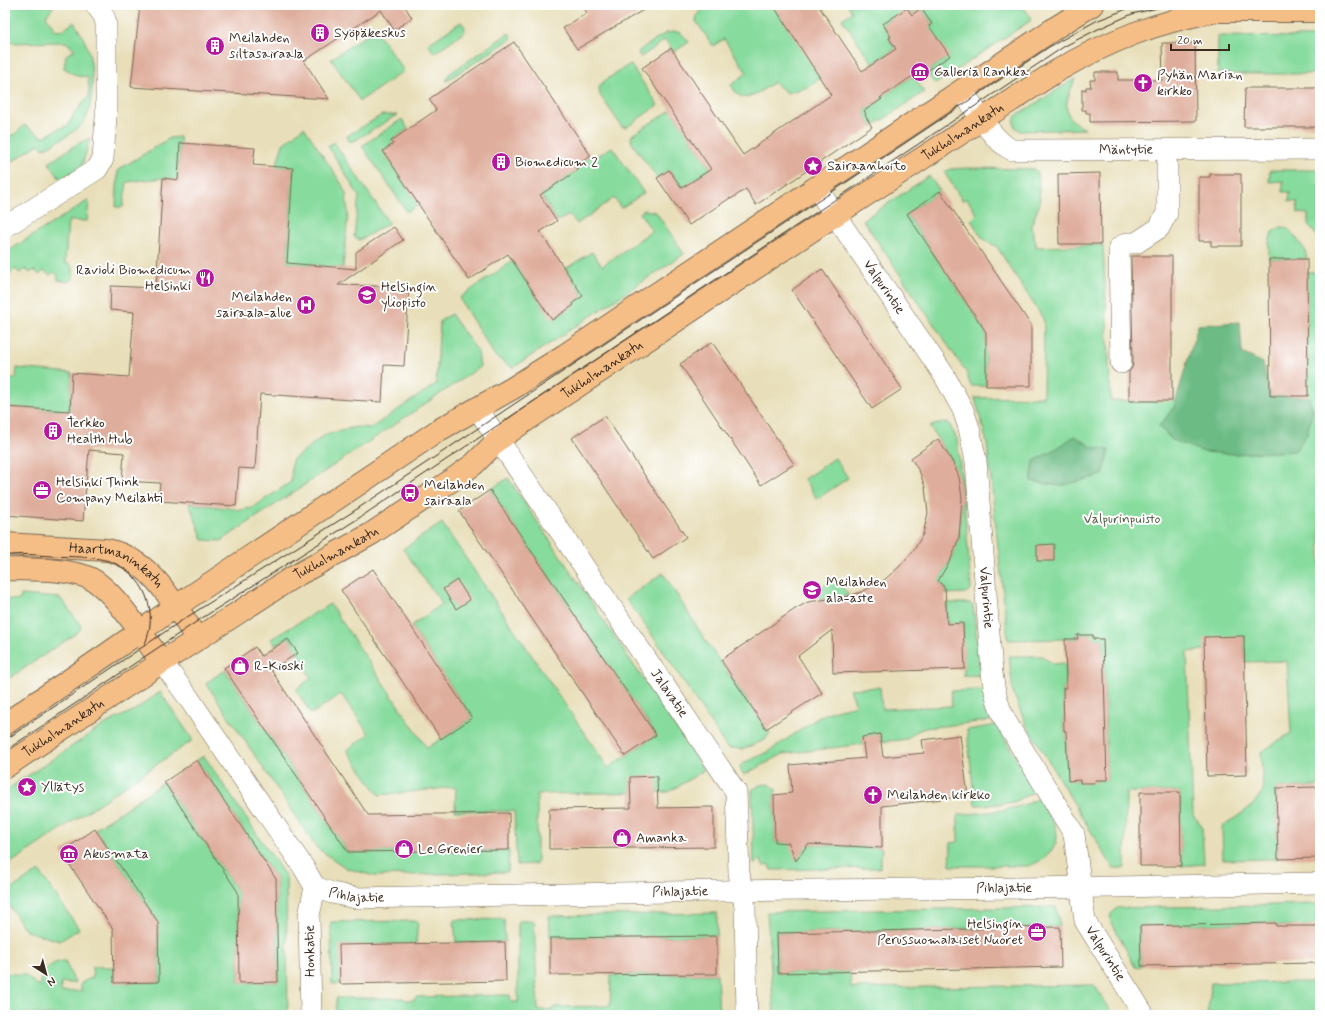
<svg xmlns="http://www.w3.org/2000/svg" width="1325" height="1020" viewBox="0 0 1325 1020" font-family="Mynerve,sans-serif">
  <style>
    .green { fill: #86db9d; stroke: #60825e }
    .forest { fill: #6cbb84; stroke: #547251 }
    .building { fill: #dfad9b }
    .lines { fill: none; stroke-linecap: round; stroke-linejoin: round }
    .minor-casing { stroke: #786955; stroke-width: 22 }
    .major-casing { stroke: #786955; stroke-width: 24 }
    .minor { stroke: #fff; stroke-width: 21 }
    .major { stroke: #f5be86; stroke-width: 22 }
    .tram { stroke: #3b2a1e; stroke-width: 1 }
    .labels { text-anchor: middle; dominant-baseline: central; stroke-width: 4; stroke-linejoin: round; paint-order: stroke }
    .poi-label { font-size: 14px; fill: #3b2a1e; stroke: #fff; text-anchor: start }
    .street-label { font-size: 14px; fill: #3b2a1e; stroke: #fff }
    .park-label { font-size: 14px; fill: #525f44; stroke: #fff }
  </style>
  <rect width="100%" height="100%" fill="#fff"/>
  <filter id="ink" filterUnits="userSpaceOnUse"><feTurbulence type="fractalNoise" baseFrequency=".025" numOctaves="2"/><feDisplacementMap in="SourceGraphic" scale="8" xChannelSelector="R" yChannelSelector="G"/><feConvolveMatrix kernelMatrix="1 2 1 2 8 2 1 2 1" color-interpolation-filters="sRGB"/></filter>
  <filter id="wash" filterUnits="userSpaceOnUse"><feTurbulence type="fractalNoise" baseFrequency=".012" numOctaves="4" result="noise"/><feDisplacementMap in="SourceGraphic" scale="16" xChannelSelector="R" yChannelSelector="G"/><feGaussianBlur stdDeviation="0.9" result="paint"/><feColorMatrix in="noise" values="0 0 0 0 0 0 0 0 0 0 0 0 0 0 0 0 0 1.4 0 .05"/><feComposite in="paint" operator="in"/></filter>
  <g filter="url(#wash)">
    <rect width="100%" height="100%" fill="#e8dfba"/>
    <path class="green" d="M5 5H55L46 16 56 31 63 30 74 22C78 29 83 36 86 44 94 62 96 109 82 124 72 135 56 142 43 149L39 144 5 166V136C14 137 19 131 24 125L43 137C51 134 59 127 68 126L74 114 89 96 88 77 77 76 64 68 66 55 75 50 66 42 5 43Z
      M706 5H773L821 78 808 87 787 93 774 82C767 87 750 100 742 97 737 96 734 89 731 85L747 73 724 39 713 46 696 21 697 16Z
      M848 5H1022L1030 16V21L935 84 929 76 931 72 929 70 949 56 925 29 932 24 922 9 912 15 907 8 883 24 891 37 889 38 894 47 898 45 899 46 873 64 842 19 852 12Z
      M461 22 465 27 464 32 434 53 428 44Z
      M375 29 404 71 360 101 331 59Z
      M673 32H680L689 42 674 52 665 40 641 57 638 54 640 50 666 33Z
      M509 33 511 36V39L446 81 449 74Z
      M1218 36 1320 37V74H1218Z
      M630 64 658 105 627 127H622L600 95 599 87 603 82Z
      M913 76 924 92 872 127 865 115 866 114 864 111 881 100 880 98Z
      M1076 78C1070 92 1061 106 1072 120 1075 124 1081 126 1085 129L1020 131 1015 127 1014 122 1016 116Z
      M671 110 711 169 682 188 669 170 657 178 632 143 631 139 632 135Z
      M382 115H397L354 141H349L347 136Z
      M402 119 408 129 392 140 393 144 383 151 419 204 407 212 362 146Z
      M304 127 341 183 346 194 348 214 343 268 287 263 293 168 276 167 283 144Z
      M180 137V143L178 180 163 178 127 182 123 207H116L118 170 170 138Z
      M90 138 82 166 60 179 49 163 77 144Z
      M334 142 389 223 360 240 354 237 359 196 328 146Z
      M612 147 644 193 621 208 614 198 577 224 570 215 557 221 541 195 577 170 575 166 591 156 593 159Z
      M967 168 1034 169 1038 173 1040 203 1031 226 1037 247 1103 245 1111 401C1176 402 1242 396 1307 396V272H1320V633H1317H1320V786L1276 788 1278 859 1223 860 1222 827 1252 806 1263 791 1261 752 1291 733 1287 661 1245 662 1244 636 1204 650 1187 652 1193 815 1202 826 1204 864 1181 866 1180 792H1126L1125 868H1113L1026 724 1013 693 1009 656H1042L1053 664 1065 663 1066 688H1063L1064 731H1066L1068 780 1096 782 1095 780H1107L1103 639H1093L1092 635H1078V639L1008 640 987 443 975 398 1043 397 1044 320 997 247 983 239 971 220 977 214 967 199 962 200 944 172 951 169Z
      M1270 170H1320V240L1308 224V214L1298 213 1297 202 1289 201 1290 192H1283V181L1269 182Z
      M929 176 940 191 907 214 986 332V386H971L966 372 863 220Z
      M89 200 87 221H68L65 263 70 264 73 269V278L67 282 58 280V276L54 272 50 275 44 271 39 275 34 270 30 273 25 269 20 273 15 269 5 278V253Z
      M644 210 656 212 684 254 513 368 495 356 459 298 513 261 552 320 574 305 573 303 583 296 565 269 592 252 602 266 652 231 640 213Z
      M1281 227 1287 228 1294 235 1305 250 1307 259H1269V243L1272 232Z
      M451 314 478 352 480 367 221 541 203 540 189 503 241 510 252 508 291 482 292 460 325 435 355 427 371 428 436 384 440 321Z
      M17 368 72 373 70 411 5 407V378L16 379Z
      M948 422 957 439 965 511 971 589 966 593 946 594 945 588 938 581 951 559 959 538 962 498 959 477 952 461 930 427 934 425Z
      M835 458 848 478 817 499 804 479Z
      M508 478 704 770 669 792 537 794V864L517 865 514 811H455L456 787 379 795 347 750 369 734 341 694 311 714 296 690 311 678 289 637 275 645 271 639 330 604 427 748 472 718 411 626 442 604 403 549 442 523 608 768 656 735 490 490Z
      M663 573 709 646 770 733 765 740 743 749 727 748 660 646 626 599Z
      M829 582 840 583 849 596 822 600 816 591Z
      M21 595 60 598 80 624 81 629 74 635 5 681V599L20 600Z
      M947 603H970L973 606 981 675 964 676 963 623 947 624Z
      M226 671 348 852 509 850 508 872 374 876 346 868 317 848 206 683 222 672Z
      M880 687 882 709 952 706 951 691 980 690 983 692 990 711 995 720 925 728 917 731 907 739 881 742 880 735 863 737V744L783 754 744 775 741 770 740 766 743 763 768 752 821 716 832 711 856 705 850 689Z
      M160 692 193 740 5 867V791L107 723 135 710Z
      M997 725 1035 791 1015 802 989 805H975L967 730Z
      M204 756 286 877 288 1015H258L257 1011 219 1014 218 1015H39V1013L5 1014V973L26 975 37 986H40C39 972 52 961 65 961L75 983H61V992L81 991V983L93 977 92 967H114V983L159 982 158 922 95 829 164 782 238 892 239 983 278 982 276 879 197 760Z
      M769 784 776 789V792L774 795 775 842 792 843 800 854 804 850V844L882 848 880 868 771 870 769 865 763 866 761 860H759L757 863H754L752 790 760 785Z
      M1039 798C1044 808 1050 817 1055 826 1063 846 1045 861 1028 866H950L951 843 958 842V815C985 812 1015 812 1039 798Z
      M39 871 79 929 60 941 26 931 5 899V893Z
      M1320 904V926H1276L1275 923 1140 926 1141 966 1135 967 1110 919 1111 914 1117 908Z
      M1056 907 1060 927 777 933 778 973 850 971 851 988 1094 985 1114 1015H774L767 912Z
      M717 913V936L550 938 549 916Z
      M504 919 505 942 456 943 454 920Z
      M418 921 416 944 340 945V984H332L331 922Z
      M518 921H534L538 1010H552L554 1007 610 1006 611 975 717 974 719 1015H336V998H403L405 1000H414L416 997 510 995 511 1002H518Z
      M1319 982 1320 1015H1207L1210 997 1211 983Z"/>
    <path class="forest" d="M1240 322 1242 353 1263 363 1270 396H1308L1313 410 1307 434 1295 451 1235 454 1204 452 1172 440 1159 426 1174 407 1198 325Z
      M1075 436 1092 447 1109 450 1103 475 1060 486 1031 481 1034 461 1054 450Z"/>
    <g id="blocks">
      <path class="building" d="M140 5H404L412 18 394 30 381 10 304 61 329 99 131 87Z
        M582 5H652L577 49 563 28 587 13Z
        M773 5H818L862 71 896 49 889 38 891 37 883 24 907 8 912 15 921 8 932 24 929 26 950 56 919 76 917 73 880 98 882 99 864 111 866 114 865 115 872 127 756 205 746 189 731 199 730 198 689 225 657 178 669 170 682 188 711 169 642 68 671 48 743 155 831 95Z
        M514 42 591 156 575 166 578 170 540 195 557 221 540 232 583 296 573 303 574 305 552 320 508 254 469 280 383 151 393 144 391 141 436 110 429 99Z
        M1162 43H1195L1196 121 1090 122V113H1086V110H1082V89L1086 90V87H1091L1090 80H1095V72H1118V80H1163Z
        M1245 88H1320V127H1244Z
        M180 143 255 148 253 165 293 168 287 263 356 269V252L394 227 403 240 338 285 409 287 404 366 384 365 382 402 260 394 255 469 239 468 236 506 158 501 160 483 122 481 124 453 89 450 83 521 5 515V407L70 411 72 373 129 377 134 312 110 310 111 286 156 288 163 178 178 180Z
        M1100 173 1101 244H1059L1058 174Z
        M1210 174H1241V246H1211V241H1199V177H1210Z
        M940 191 1031 325V386H986V332L907 214Z
        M1131 256H1172V401H1129V372L1132 368 1133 363Z
        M1269 259H1307L1308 396H1270Z
        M822 269 902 389 872 409 792 290Z
        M712 342 794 464 761 485 680 364Z
        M605 416 686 537 653 559 572 438Z
        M938 439 952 461 959 477 962 498 959 538 951 559 938 581 945 588 947 624 963 623 965 669 833 673 832 630 798 656 822 693 766 729 721 660 795 609 808 602 849 596 861 592 883 581 899 567 914 550 923 534 928 513 925 487 920 473 911 458Z
        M490 490 656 735 625 756 459 511Z
        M1054 544V561H1037V545Z
        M373 569 472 718 441 739 341 590Z
        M457 580 470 600 456 609 443 589Z
        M1077 635H1093V639H1103L1107 780H1095L1096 783H1080V780L1068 781 1066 731H1064L1063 688H1066L1065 639H1078Z
        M1244 636 1247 775 1207 776 1204 637Z
        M288 639 298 653 271 670 368 815 509 813V850L348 852 224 668 255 647 261 656Z
        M880 734 883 757 924 753 922 740 960 735 968 796 882 806V848L808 844 796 861 789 843 775 842 774 795 792 793 790 765 865 758 862 737Z
        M197 760 276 879 278 982 239 983 238 892 164 782Z
        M657 776 658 808 714 807V847L549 849V809L631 808 630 777Z
        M1317 787 1319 858 1278 859 1276 788Z
        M1140 792H1180L1181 866H1140Z
        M95 829 158 922 159 982 114 983 113 929 61 852Z
        M1276 923V926H1320V963L1141 966 1140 926Z
        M1060 927 1061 967 778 973 777 933Z
        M717 936V974L550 975V938Z
        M505 942 506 981 340 984 339 945Z"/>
    </g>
  </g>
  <g filter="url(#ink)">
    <use href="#blocks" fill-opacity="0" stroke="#786955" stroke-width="1"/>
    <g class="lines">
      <g class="minor-casing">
        <g id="minor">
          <path id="s1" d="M962 90C975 109 992 140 1012 150L1320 149"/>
          <path id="s2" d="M816 187 944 375 963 410 969 428 976 461 992 673C994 690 997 705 1005 720L1074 834 1085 921 1144 1015"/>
          <path d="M5 227 97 169 103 159 106 117V23L104 16 96 5"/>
          <path d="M1121 363 1119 248 1127 243H1136L1159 228 1167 213V165"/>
          <path id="s3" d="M477 408 736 792 739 873 745 907 747 1015"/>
          <path id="s4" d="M162 662 188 697 304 868 315 887 332 893 356 898 719 891 1116 887 1320 883"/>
          <path d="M311 1015 309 916 315 887"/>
        </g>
      </g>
      <g class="major-casing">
        <g id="major">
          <path d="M1203 9 1218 11H1320"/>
          <path id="s5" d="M5 544 107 550C151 559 174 604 197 639"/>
          <path d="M5 569C32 570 62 568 87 577 112 586 145 640 162 662"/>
          <path d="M5 724 106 655 175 607 439 430 513 388 565 355 1055 28 1092 5"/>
          <path id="s6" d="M5 767 162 662 290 579 371 534 452 480 474 464 498 440 519 425 835 215 1055 72C1108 41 1158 21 1218 11"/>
        </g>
      </g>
      <use href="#minor" class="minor"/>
      <use href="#major" class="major"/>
      <path class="tram" d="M5 556C20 553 36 555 51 556 70 557 91 556 109 561 145 573 160 613 144 646
        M5 740 184 619 354 511 1049 47 1096 21 1137 5
        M5 751 199 620 359 518 1065 46 1096 30 1132 14 1170 5"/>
    </g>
  </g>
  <defs>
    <g id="building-disc" transform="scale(1)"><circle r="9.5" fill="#b5179e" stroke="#fff"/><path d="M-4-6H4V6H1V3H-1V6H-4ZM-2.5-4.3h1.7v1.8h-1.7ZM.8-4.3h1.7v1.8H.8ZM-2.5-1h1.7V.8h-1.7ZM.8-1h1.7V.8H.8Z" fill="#fff"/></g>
    <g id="museum-disc" transform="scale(1)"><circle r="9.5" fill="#b5179e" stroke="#fff"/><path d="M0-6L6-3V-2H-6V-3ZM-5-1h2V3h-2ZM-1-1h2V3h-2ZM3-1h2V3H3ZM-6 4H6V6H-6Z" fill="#fff"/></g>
    <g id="church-disc" transform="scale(1)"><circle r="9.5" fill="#b5179e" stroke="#fff"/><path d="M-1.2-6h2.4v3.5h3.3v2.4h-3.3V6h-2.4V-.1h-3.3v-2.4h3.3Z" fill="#fff"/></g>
    <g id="sight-disc" transform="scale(1)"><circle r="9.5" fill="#b5179e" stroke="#fff"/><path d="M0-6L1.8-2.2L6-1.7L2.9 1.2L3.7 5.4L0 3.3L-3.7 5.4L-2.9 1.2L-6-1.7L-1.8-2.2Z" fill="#fff"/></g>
    <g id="restaurant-disc" transform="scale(1)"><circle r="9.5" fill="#b5179e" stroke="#fff"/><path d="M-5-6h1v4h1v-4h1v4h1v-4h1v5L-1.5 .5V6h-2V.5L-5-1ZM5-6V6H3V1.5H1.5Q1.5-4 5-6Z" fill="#fff"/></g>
    <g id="university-disc" transform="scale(1)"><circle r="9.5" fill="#b5179e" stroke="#fff"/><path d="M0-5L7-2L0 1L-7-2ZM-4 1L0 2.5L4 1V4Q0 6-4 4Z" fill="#fff"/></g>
    <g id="hospital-disc" transform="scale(1)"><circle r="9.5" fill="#b5179e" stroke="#fff"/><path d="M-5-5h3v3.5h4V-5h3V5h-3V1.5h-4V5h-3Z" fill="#fff"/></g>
    <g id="office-disc" transform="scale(1)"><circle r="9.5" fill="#b5179e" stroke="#fff"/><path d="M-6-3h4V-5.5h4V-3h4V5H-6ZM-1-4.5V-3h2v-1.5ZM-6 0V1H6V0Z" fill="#fff"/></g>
    <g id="bus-disc" transform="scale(1)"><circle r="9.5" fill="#b5179e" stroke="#fff"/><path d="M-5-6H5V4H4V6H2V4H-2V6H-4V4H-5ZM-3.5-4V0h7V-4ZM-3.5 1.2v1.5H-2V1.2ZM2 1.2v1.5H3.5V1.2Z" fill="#fff"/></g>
    <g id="school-disc" transform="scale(1)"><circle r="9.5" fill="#b5179e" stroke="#fff"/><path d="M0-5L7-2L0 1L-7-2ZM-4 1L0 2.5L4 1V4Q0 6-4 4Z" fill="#fff"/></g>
    <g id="shop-disc" transform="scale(1)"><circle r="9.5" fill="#b5179e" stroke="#fff"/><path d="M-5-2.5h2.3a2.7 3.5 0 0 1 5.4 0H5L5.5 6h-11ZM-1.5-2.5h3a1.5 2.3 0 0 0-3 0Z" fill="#fff"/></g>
  </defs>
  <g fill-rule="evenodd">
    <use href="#building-disc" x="320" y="33"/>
    <use href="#building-disc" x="215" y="46"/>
    <use href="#museum-disc" x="920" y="72"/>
    <use href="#church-disc" x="1143" y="83"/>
    <use href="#building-disc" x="501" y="162"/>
    <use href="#sight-disc" x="813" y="166"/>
    <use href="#restaurant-disc" x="205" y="278"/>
    <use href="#university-disc" x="367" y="295"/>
    <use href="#hospital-disc" x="306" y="305"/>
    <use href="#building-disc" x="53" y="431"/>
    <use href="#office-disc" x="42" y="490"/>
    <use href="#bus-disc" x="410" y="493"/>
    <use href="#school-disc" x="812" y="590"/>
    <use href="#shop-disc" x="240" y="666"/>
    <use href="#sight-disc" x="27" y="787"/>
    <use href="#church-disc" x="873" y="795"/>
    <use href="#shop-disc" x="622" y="838"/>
    <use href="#shop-disc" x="404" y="849"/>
    <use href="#museum-disc" x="69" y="854"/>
    <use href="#office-disc" x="1037" y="932"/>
  </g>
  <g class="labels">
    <g class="poi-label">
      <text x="334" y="33">Syöpäkeskus</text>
      <text x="229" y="38">Meilahden<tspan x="229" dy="16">siltasairaala</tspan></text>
      <text x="934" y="72">Galleria Rankka</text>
      <text x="1157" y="75">Pyhän Marian<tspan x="1157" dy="16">kirkko</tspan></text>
      <text x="515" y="162">Biomedicum 2</text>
      <text x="827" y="166">Sairaanhoito</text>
      <text x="191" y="270" text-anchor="end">Ravioli Biomedicum<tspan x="191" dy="16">Helsinki</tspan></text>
      <text x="381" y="287">Helsingin<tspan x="381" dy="16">yliopisto</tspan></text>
      <text x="292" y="297" text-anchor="end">Meilahden<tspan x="292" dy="16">sairaala-alue</tspan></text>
      <text x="67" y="423">Terkko<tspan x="67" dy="16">Health Hub</tspan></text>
      <text x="56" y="482">Helsinki Think<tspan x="56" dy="16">Company Meilahti</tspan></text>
      <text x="424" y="485">Meilahden<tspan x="424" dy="16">sairaala</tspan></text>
      <text x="826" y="582">Meilahden<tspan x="826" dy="16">ala-aste</tspan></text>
      <text x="254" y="666">R-Kioski</text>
      <text x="41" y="787">Yllätys</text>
      <text x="887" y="795">Meilahden kirkko</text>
      <text x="636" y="838">Amanka</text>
      <text x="418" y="849">Le Grenier</text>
      <text x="83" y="854">Akusmata</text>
      <text x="1023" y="924" text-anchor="end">Helsingin<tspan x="1023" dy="16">Perussuomalaiset Nuoret</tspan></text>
    </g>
    <g class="street-label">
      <text stroke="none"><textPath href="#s6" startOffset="1150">Tukholmankatu</textPath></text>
      <text stroke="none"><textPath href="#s1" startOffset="193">Mäntytie</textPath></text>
      <text stroke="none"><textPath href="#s2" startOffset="121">Valpurintie</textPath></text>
      <text stroke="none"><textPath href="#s6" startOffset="718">Tukholmankatu</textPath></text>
      <text stroke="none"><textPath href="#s6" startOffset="394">Tukholmankatu</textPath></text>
      <text stroke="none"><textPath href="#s5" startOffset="116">Haartmaninkatu</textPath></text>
      <text stroke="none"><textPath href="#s2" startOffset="457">Valpurintie</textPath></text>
      <text stroke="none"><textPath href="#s3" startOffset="344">Jalavatie</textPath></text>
      <text stroke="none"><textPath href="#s6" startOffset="70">Tukholmankatu</textPath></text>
      <text stroke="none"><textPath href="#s4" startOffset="963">Pihlajatie</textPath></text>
      <text stroke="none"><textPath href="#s4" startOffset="639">Pihlajatie</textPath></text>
      <text stroke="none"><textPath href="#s4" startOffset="315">Pihlajatie</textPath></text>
      <text transform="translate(310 951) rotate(-91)">Honkatie</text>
      <text stroke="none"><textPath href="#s2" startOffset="841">Valpurintie</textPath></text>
    </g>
    <g class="park-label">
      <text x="1122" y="519">Valpurinpuisto</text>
    </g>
  </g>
  <rect width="1325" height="1020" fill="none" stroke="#fff" stroke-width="20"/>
  <g transform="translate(46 974) rotate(144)" stroke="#ffffff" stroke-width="3" paint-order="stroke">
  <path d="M0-3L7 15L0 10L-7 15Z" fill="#3b2a1e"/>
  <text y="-6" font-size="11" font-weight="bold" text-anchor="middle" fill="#3b2a1e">N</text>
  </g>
  <path d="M1171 44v6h58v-6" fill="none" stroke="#3b2a1e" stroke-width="2"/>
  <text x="1177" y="44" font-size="12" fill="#3b2a1e" stroke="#ffffff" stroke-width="3" paint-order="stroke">20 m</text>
</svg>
